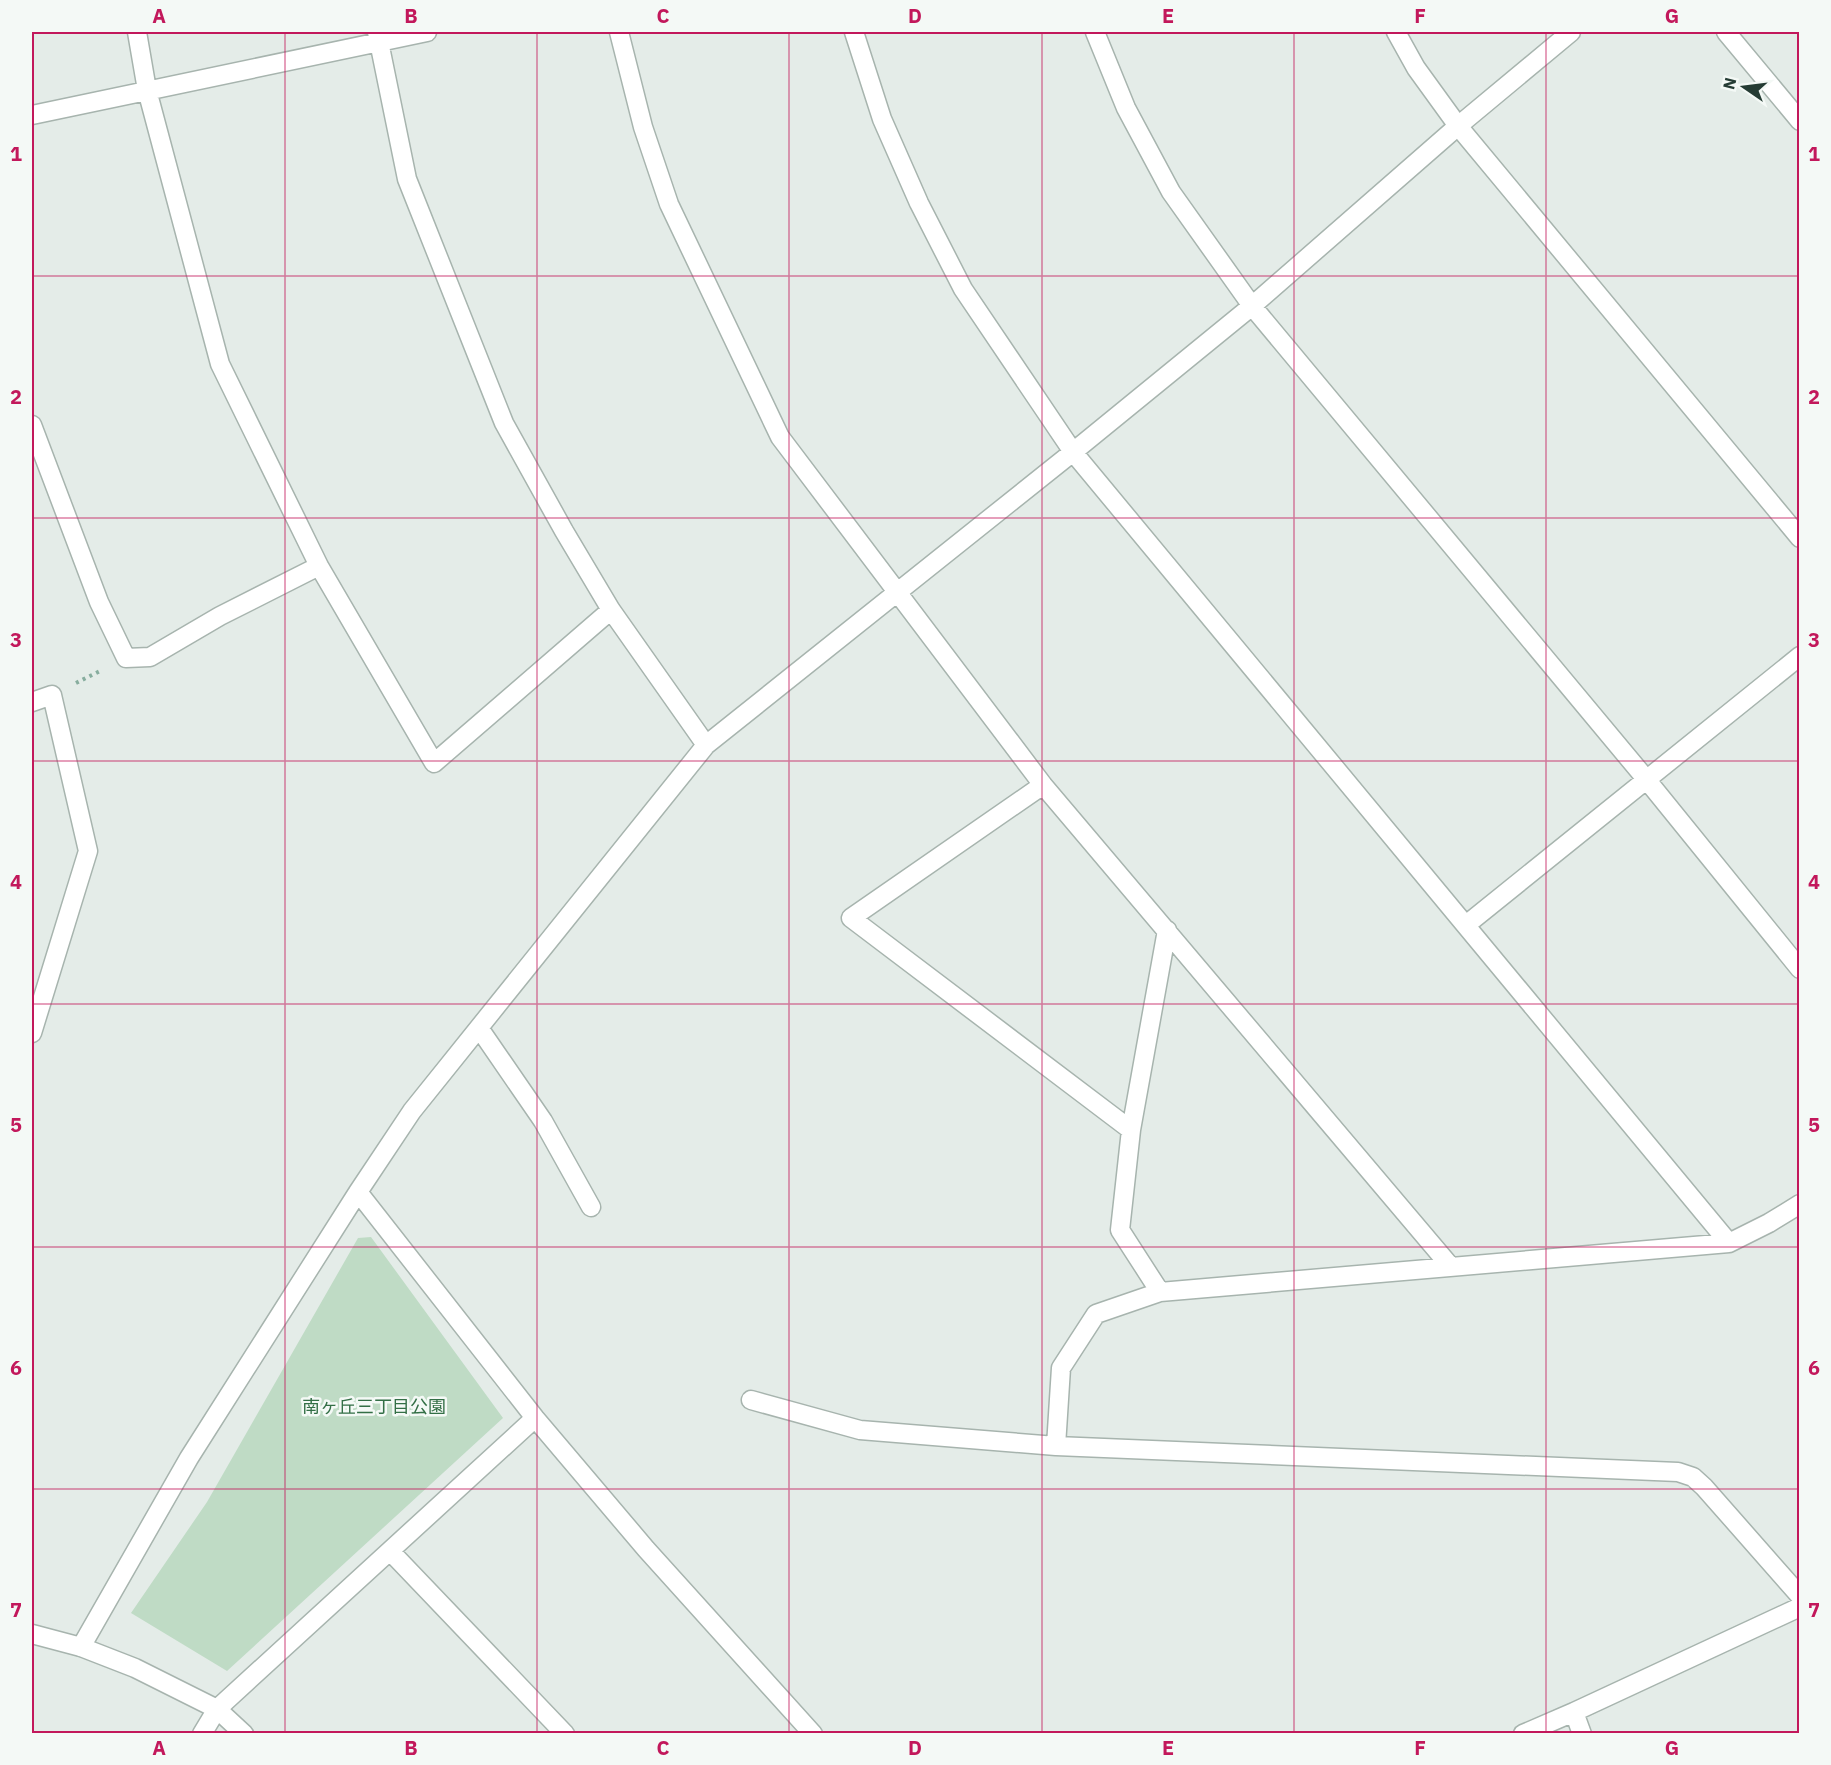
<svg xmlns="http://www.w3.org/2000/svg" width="1831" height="1765" viewBox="0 0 1831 1765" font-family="'IBM Plex Sans','Noto Sans JP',sans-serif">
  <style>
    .green { fill: #bfdbc5 }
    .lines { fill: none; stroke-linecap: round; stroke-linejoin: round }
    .minor-casing { stroke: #a7b4ae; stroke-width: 21 }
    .tertiary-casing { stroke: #a7b4ae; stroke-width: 21 }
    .path { stroke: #87ad9e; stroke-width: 4; stroke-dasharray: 3 4.5; stroke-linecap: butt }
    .minor { stroke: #fff; stroke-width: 18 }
    .tertiary { stroke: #fff; stroke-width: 18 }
    .grid { fill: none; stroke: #c2185b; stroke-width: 1.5; stroke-opacity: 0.55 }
    .labels { text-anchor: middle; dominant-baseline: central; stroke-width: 5; stroke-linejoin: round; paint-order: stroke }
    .park-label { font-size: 18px; fill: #336f46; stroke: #f4f9f6 }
    .neatline { fill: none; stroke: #c2185b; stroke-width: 2 }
    .grid-label { font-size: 20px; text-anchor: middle; font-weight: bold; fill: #c2185b }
  </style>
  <rect width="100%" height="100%" fill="#e4ece8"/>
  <path class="green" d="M371 1237 503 1418 227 1671 131 1613 207 1502 358 1238Z"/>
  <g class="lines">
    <g class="minor-casing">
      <path id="minor" d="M137 32 147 90 220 364 319 566 434 763 611 610
        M377 32 407 179 504 423 564 531 611 610 706 745
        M619 32 643 127 669 204 780 437 1043 785 1451 1267
        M854 32 882 119 919 203 963 289 1073 452 1729 1243
        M1095 32 1126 108 1171 192 1252 306 1646 779 1800 969
        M1726 32 1800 121
        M32 115 427 32
        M32 425 99 602 126 658 150 657 220 616 319 566
        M32 702 52 695 88 851 32 1033
        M1043 785 851 918 1131 1130
        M1466 925 1800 656
        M1167 930 1131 1130 1120 1230 1160 1292 1729 1243 1769 1223 1800 1204
        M479 1028 543 1121 591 1207
        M358 1192 535 1418 646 1549 813 1734
        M751 1400 860 1430 1056 1446 1678 1472 1693 1477 1704 1487 1800 1596
        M1056 1446 1061 1368 1096 1314 1160 1292
        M390 1551 565 1734
        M81 1647 189 1458 358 1192 412 1111 706 745 1073 452 1252 306 1458 126 1571 32
        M1574 1712 1582 1734
        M202 1734 217 1709 535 1418
        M1523 1734 1574 1712 1800 1607"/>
    </g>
    <g class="tertiary-casing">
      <path id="tertiary" d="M1396 32 1416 68 1458 126 1800 538
        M32 1634 81 1647 135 1668 217 1709 244 1734"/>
    </g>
    <path class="path" d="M76 683 102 670"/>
    <use href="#minor" class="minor"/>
    <use href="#tertiary" class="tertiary"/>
  </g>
  <path class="grid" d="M285 32V1734M537 32V1734M789 32V1734M1042 32V1734M1294 32V1734M1546 32V1734M32 276H1800M32 518H1800M32 761H1800M32 1004H1800M32 1247H1800M32 1489H1800"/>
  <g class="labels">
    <g class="park-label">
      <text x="374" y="1406">南ヶ丘三丁目公園</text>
    </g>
  </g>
  <rect width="1831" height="1765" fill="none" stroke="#f4f9f6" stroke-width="66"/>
  <g transform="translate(1744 87) rotate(284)" stroke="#f4f9f6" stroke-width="4.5" paint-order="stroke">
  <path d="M0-4.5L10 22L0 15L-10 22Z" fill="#253c34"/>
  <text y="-9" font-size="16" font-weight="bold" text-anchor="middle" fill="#253c34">N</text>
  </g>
  <rect x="33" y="33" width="1765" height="1699" class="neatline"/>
  <g class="grid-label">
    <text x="159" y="23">A</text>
    <text x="411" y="23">B</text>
    <text x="663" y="23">C</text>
    <text x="915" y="23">D</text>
    <text x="1168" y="23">E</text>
    <text x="1420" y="23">F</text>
    <text x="1672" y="23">G</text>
    <text x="16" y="161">1</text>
    <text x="1814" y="161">1</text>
    <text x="16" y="404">2</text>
    <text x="1814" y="404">2</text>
    <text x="16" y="647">3</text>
    <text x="1814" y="647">3</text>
    <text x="16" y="889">4</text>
    <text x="1814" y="889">4</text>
    <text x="16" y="1132">5</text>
    <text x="1814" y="1132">5</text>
    <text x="16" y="1375">6</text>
    <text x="1814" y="1375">6</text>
    <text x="16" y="1617">7</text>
    <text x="1814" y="1617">7</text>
    <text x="159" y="1755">A</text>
    <text x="411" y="1755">B</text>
    <text x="663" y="1755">C</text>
    <text x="915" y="1755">D</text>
    <text x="1168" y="1755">E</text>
    <text x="1420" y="1755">F</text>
    <text x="1672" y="1755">G</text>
  </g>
</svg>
